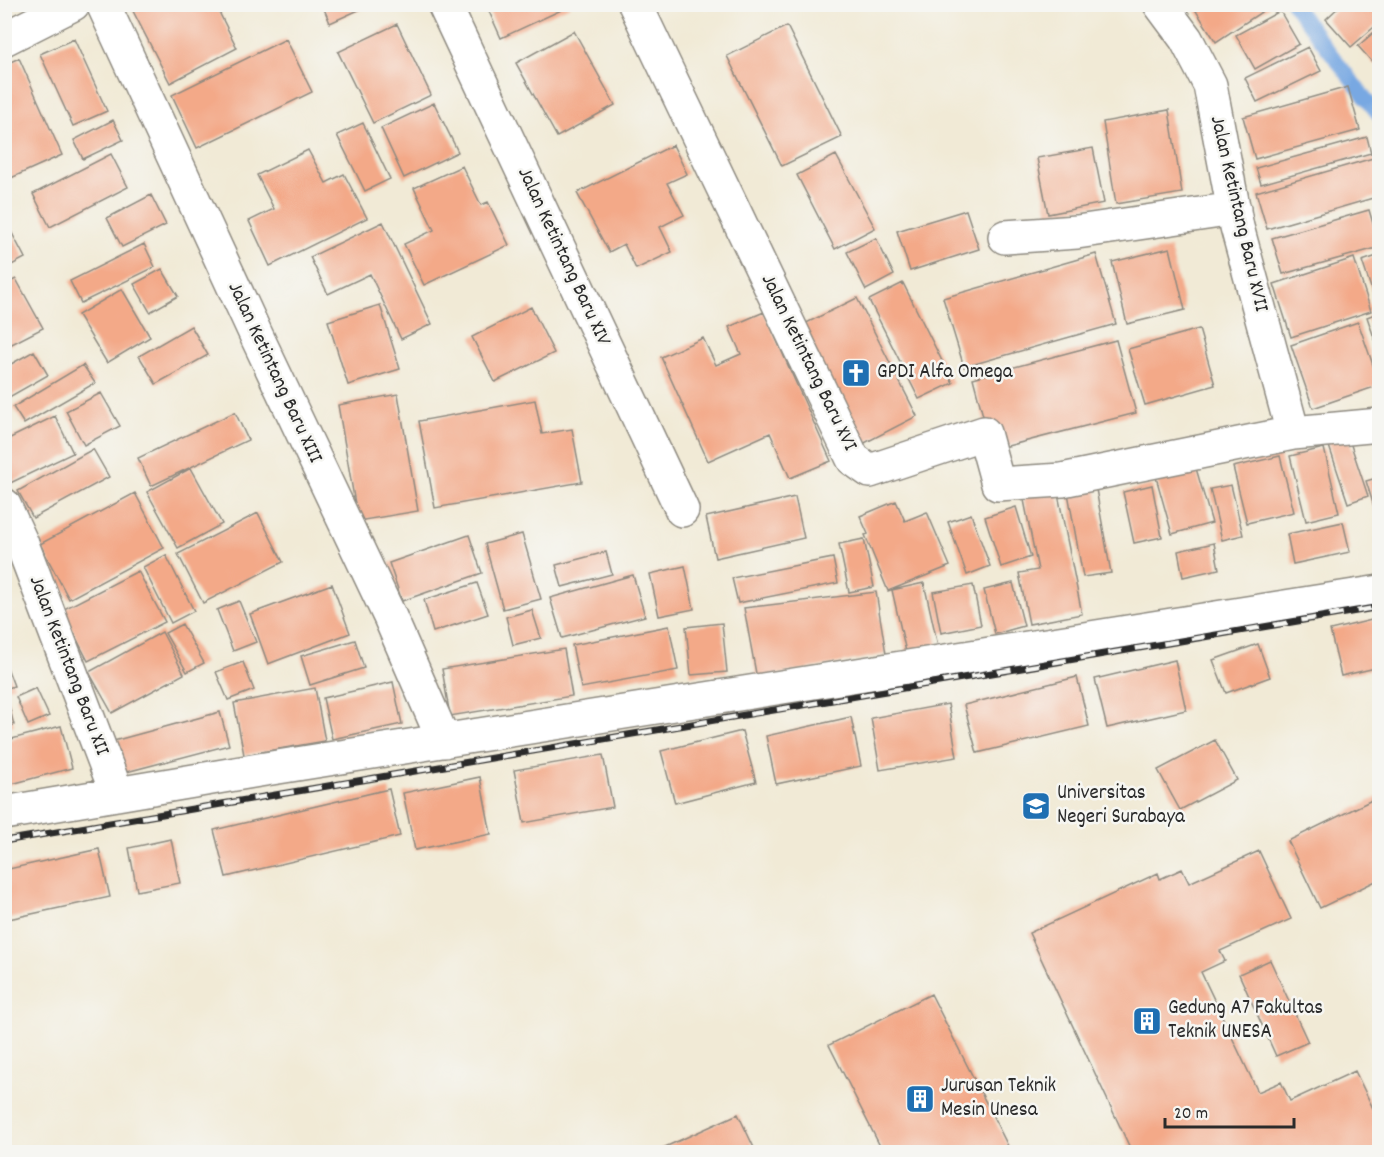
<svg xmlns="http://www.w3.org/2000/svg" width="1384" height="1157" viewBox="0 0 1384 1157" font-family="Dekko,sans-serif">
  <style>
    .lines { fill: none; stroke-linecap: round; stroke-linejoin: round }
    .stream { stroke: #78a8e2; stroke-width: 14 }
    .building { fill: #f3a988 }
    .minor-casing { stroke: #8e8a80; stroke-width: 36 }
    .minor { stroke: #fff; stroke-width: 33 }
    .rail-casing { stroke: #2b2b2b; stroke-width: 7 }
    .rail { stroke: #f6f6f2; stroke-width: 4.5; stroke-dasharray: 14; stroke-linecap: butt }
    .labels { text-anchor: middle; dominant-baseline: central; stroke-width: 5; stroke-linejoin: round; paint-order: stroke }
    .street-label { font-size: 21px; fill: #2b2b2b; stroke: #f6f6f2 }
    .poi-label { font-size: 21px; fill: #2b2b2b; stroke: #f6f6f2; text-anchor: start }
  </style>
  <rect width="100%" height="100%" fill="#f6f6f2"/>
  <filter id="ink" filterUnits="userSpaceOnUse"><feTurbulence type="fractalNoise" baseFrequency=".0167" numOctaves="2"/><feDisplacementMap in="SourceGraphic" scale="12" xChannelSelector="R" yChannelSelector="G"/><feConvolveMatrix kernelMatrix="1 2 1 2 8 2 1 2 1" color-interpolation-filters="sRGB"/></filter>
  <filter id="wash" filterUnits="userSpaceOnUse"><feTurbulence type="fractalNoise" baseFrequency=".008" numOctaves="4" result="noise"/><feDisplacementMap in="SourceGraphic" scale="24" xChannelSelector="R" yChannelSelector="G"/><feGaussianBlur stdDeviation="1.35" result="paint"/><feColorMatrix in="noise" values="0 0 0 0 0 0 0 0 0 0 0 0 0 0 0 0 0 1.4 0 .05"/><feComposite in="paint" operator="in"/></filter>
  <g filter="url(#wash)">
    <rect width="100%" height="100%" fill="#f1ead6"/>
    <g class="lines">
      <path class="stream" d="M1293 4 1380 117"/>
    </g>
    <g id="blocks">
      <path class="building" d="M146 4H215L237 48 170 83 133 11Z
        M322 4H372L330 23Z
        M1205 4H1268L1269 7 1216 42 1196 11Z
        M1342 4H1380V22L1351 47 1326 19Z
        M493 5H572L501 38 487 7Z
        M1280 11 1299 44 1255 69 1236 35Z
        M397 24 431 95 373 123 338 52Z
        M787 26 842 137 782 166 727 56Z
        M1380 27V61L1375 65 1358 46Z
        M574 31 615 105 557 137 516 63Z
        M74 39 107 111 73 126 40 54Z
        M286 39 312 92 197 148 172 95Z
        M1308 47 1321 71 1257 102 1245 78Z
        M19 58 62 155 11 178 4 165V65Z
        M1348 87 1360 130 1255 159 1243 117Z
        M434 103 458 152 404 178 381 128Z
        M1169 110 1182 193 1116 204 1103 122Z
        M113 120 123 140 83 159 74 140Z
        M363 123 390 179 365 191 337 135Z
        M1367 137 1371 153 1261 184 1256 168Z
        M673 145 687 174 667 183 684 215 660 227 672 252 636 269 624 244 609 252 577 193Z
        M1093 148 1104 203 1048 214 1037 158Z
        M308 150 326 183 344 174 367 218 270 266 249 221 274 209 257 175Z
        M111 154 128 187 50 227 33 194Z
        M836 155 875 228 835 249 797 175Z
        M1380 156V196L1267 229 1256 192Z
        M462 166 481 205 488 202 509 245 424 285 404 244 434 230 414 188Z
        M151 195 166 225 122 247 107 218Z
        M966 210 979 249 910 271 897 231Z
        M1369 210 1380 247 1283 274 1272 238Z
        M4 218 25 258 4 269Z
        M383 222 432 324 401 339 370 274 328 294 310 257Z
        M876 238 894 275 866 290 847 252Z
        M144 244 155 267 81 303 70 281Z
        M1170 248 1185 310 1127 324 1112 262Z
        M1096 254 1116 324 964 367 943 298Z
        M1380 255V299L1375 300 1362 261Z
        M1354 258 1371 311 1291 337 1274 284Z
        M162 269 178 296 150 312 134 284Z
        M16 279 43 328 4 348V285Z
        M903 283 953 383 919 399 869 300Z
        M122 289 150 337 107 363 78 315Z
        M857 298 917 416 855 448 794 329Z
        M380 305 400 369 348 385 328 321Z
        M531 307 554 353 495 382 472 337Z
        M764 312 831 461 790 478 770 433 708 461 661 357 703 338 716 365 741 354 729 327Z
        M1380 312V352H1379L1367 317Z
        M1358 322 1380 385 1313 408 1291 345Z
        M191 326 208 355 156 384 139 356Z
        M1199 329 1215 385 1145 405 1128 349Z
        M1116 340 1136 413 992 450 973 378Z
        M34 351 48 375 4 400V368Z
        M83 365 95 383 24 424 13 407Z
        M101 393 120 426 84 445 66 411Z
        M398 394 418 511 358 521 338 405Z
        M535 400 542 434 572 429 582 482 435 508 419 421Z
        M235 412 248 440 151 486 138 458Z
        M55 416 73 453 4 486V441Z
        M1347 433 1368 496 1348 503 1327 440Z
        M1324 448 1339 513 1306 521 1290 456Z
        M93 449 109 477 33 518 18 491Z
        M1280 456 1294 512 1247 523 1233 467Z
        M1193 458 1212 523 1172 534 1154 470Z
        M191 468 222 524 178 548 147 492Z
        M1380 477V512L1376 513 1366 481Z
        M1152 485 1162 537 1134 543 1123 492Z
        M1231 485 1243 535 1222 540 1210 489Z
        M1057 489 1082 614 1029 624 1019 573 1038 570 1023 495Z
        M1096 489 1111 573 1083 577 1068 493Z
        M135 493 164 548 69 599 40 544Z
        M795 497 804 538 715 558 706 517Z
        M896 501 905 521 927 512 950 566 888 591 865 535 868 534 860 516Z
        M1016 507 1031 557 1001 567 985 517Z
        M258 513 283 562 203 603 178 554Z
        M971 514 990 566 967 575 948 522Z
        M1343 522 1350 552 1293 564 1287 534Z
        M522 534 541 599 503 609 485 544Z
        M469 535 482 573 402 601 389 563Z
        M864 539 874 587 849 592 839 544Z
        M1214 543 1219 569 1183 577 1178 551Z
        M606 552 612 574 562 587 556 565Z
        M166 555 194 611 171 623 143 567Z
        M833 558 838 583 738 603 732 578Z
        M685 566 694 609 659 616 650 574Z
        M138 571 165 622 88 661 62 610Z
        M633 575 645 616 562 638 550 598Z
        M477 583 488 614 433 632 424 600Z
        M924 583 938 646 906 652 892 590Z
        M1013 583 1024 626 995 634 984 590Z
        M332 584 350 633 268 664 250 614Z
        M973 585 981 625 941 633 933 592Z
        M876 592 886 654 757 679 744 608Z
        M239 601 256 642 233 651 217 610Z
        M532 610 541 638 513 645 506 617Z
        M1380 618V667L1341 676 1330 630Z
        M722 623 727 672 691 675 686 627Z
        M182 624 204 663 187 672 165 633Z
        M669 626 678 670 581 688 572 645Z
        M162 632 184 674 112 713 89 672Z
        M355 640 364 668 310 685 301 656Z
        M1258 644 1270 677 1226 693 1213 660Z
        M564 649 572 696 450 716 442 669Z
        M1175 660 1186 710 1107 728 1095 679Z
        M5 662 14 686 5 689Z
        M243 662 254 690 228 700 216 672Z
        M1077 677 1089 726 977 753 964 705Z
        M393 682 402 724 332 739 323 698Z
        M36 688 49 716 28 725 16 697Z
        M315 688 325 741 244 755 234 703Z
        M6 694 14 725 4 727V695Z
        M948 704 957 757 880 770 871 718Z
        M220 712 229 745 115 775 106 743Z
        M851 717 861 766 776 784 766 736Z
        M61 726 72 768 4 786V741Z
        M742 731 756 782 675 803 661 751Z
        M1215 740 1237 780 1180 810 1158 770Z
        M603 755 613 807 524 823 514 770Z
        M480 777 491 834 415 850 403 793Z
        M389 789 400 836 226 877 214 830Z
        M1380 796V879L1320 908 1288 841Z
        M171 839 180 883 137 891 129 848Z
        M99 849 110 897 4 920V870Z
        M1259 851 1291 919 1220 951 1225 961 1201 972 1258 1092 1281 1082 1290 1101 1355 1071 1380 1123V1149L1373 1152H1132L1029 933 1158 873 1160 879 1182 869 1189 883Z
        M1270 960 1308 1042 1276 1056 1239 974Z
        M931 994 1011 1152H883L829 1045Z
        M738 1114 756 1152H654Z"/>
    </g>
  </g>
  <g filter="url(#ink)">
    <use href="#blocks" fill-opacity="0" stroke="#8e8a80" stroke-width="1.5"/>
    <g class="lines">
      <g class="minor-casing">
        <path id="minor" d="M103 4 257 337 390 617 444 741
          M444 4 682 510
          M635 4 853 459 870 471 984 433 998 484 1062 480 1293 433 1380 425
          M1160 4 1186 39 1210 85 1237 227 1293 433
          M4 39 73 4
          M1005 237 1077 232 1234 209
          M4 505 22 544 117 794
          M4 813 259 770 1380 592"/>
      </g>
      <use href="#minor" class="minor"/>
      <g class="rail-casing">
        <path id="rail" d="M4 841 1380 607"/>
      </g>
      <use href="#rail" class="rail"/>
    </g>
  </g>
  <defs>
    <g id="church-square" transform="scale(1.5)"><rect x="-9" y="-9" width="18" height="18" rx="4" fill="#1f6fb2" stroke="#f6f6f2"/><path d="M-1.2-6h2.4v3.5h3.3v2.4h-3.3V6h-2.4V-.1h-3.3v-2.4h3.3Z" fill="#fff"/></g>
    <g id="university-square" transform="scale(1.5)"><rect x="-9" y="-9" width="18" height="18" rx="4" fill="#1f6fb2" stroke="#f6f6f2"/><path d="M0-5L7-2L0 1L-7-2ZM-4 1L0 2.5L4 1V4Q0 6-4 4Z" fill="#fff"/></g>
    <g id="building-square" transform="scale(1.5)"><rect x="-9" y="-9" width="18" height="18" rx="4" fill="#1f6fb2" stroke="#f6f6f2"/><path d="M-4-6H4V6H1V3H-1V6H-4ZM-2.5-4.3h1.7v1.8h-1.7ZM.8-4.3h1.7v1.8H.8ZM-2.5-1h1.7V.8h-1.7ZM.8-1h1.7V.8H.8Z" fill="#fff"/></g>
  </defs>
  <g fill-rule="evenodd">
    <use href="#church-square" x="856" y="373"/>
    <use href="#university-square" x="1036" y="806"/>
    <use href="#building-square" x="1147" y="1021"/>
    <use href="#building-square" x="920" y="1099"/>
  </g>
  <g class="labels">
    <g class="street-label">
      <text transform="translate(1238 214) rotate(77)">Jalan Ketintang Baru XVII</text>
      <text transform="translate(563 257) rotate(65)">Jalan Ketintang Baru XIV</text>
      <text transform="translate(808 363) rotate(64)">Jalan Ketintang Baru XVI</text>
      <text transform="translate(274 373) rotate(65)">Jalan Ketintang Baru XIII</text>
      <text transform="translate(68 666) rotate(69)">Jalan Ketintang Baru XII</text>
    </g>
    <g class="poi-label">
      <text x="877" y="373">GPDI Alfa Omega</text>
      <text x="1057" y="794">Universitas<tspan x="1057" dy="24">Negeri Surabaya</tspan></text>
      <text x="1168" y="1009">Gedung A7 Fakultas<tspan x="1168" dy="24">Teknik UNESA</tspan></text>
      <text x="941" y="1087">Jurusan Teknik<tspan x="941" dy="24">Mesin Unesa</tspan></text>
    </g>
  </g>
  <rect width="1384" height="1157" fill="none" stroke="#f6f6f2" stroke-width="24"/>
  <path d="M1165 1118v9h129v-9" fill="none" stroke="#2b2b2b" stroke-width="3"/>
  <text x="1174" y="1118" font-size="18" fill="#2b2b2b" stroke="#f6f6f2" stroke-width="4.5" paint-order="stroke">20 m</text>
</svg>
